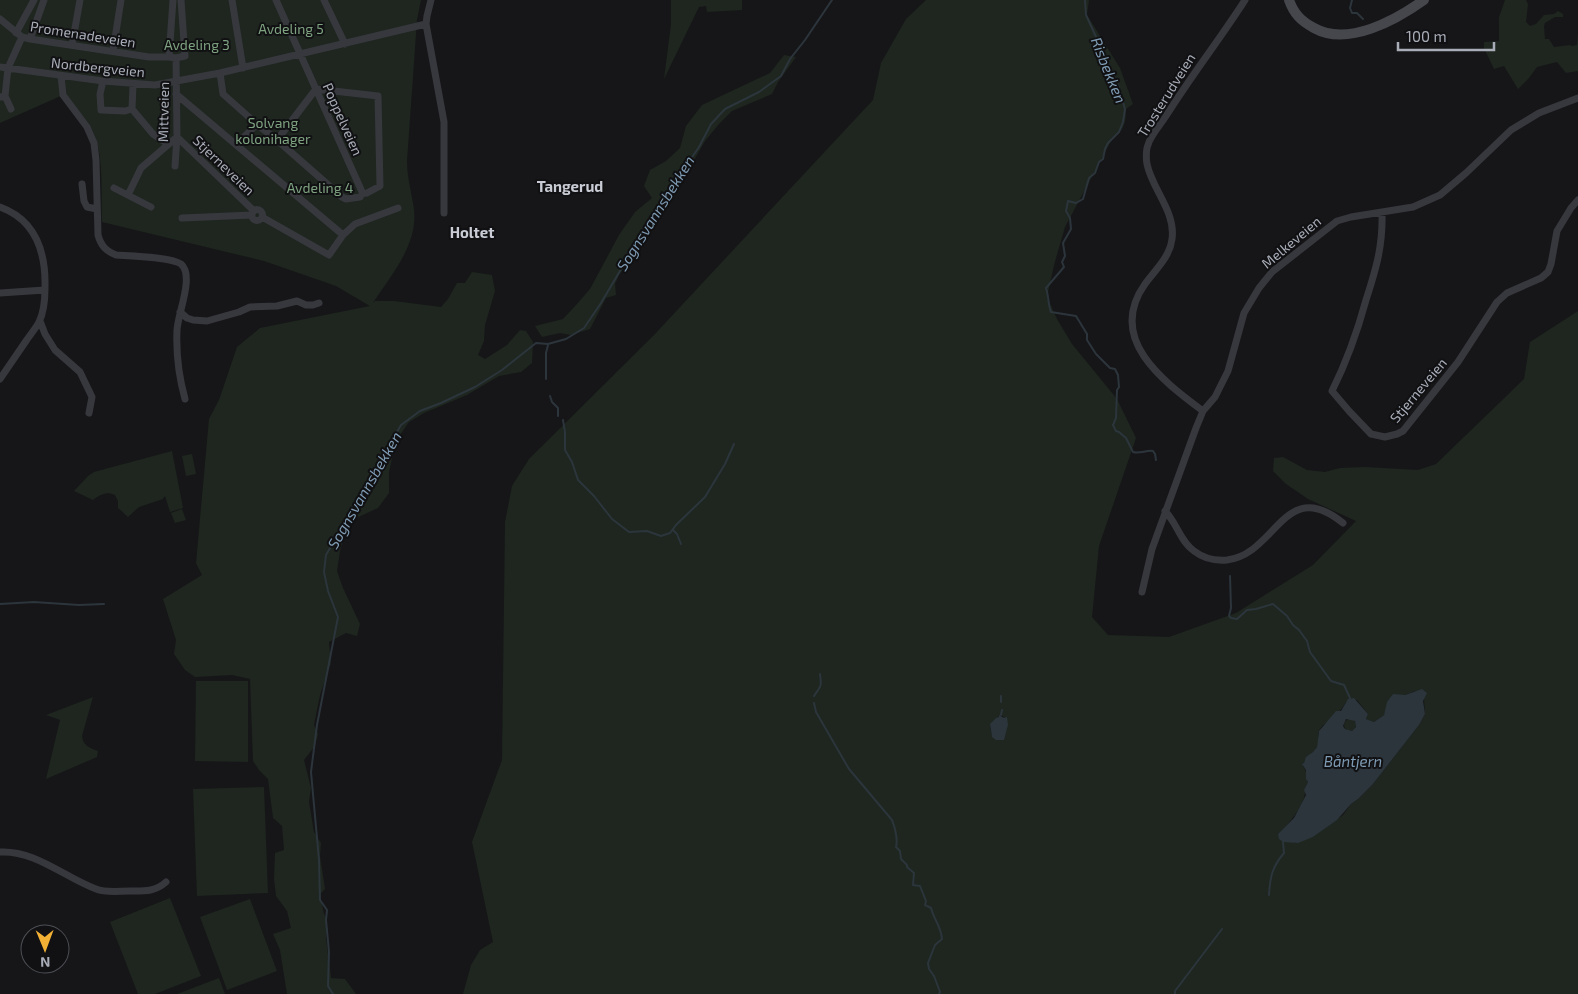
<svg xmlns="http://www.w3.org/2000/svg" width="1578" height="994" viewBox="0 0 1578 994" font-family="'Exo 2',sans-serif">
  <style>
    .green { fill: #1e261f; fill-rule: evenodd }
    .water { fill: #2c353c; fill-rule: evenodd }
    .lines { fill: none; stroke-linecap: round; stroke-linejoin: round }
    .stream { stroke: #2c353c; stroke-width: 2 }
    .street { stroke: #37383d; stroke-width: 7 }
    .secondary { stroke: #45474d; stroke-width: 10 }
    .labels { text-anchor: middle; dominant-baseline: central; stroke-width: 4; stroke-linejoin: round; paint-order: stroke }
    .park-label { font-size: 14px; fill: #7fa381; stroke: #111113 }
    .street-label { font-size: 14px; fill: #a8adb8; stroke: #111113 }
    .water-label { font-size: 15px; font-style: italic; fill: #7f9bb3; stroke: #111113 }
    .neighbourhood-label { font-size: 15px; font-weight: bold; fill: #c9ccd4; stroke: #111113 }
  </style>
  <rect width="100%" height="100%" fill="#161618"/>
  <path class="green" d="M0 0H421L417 20 407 161C407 178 412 194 414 210 418 245 391 275 373 303L375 301H394L441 307 448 299 457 283H465L472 272 492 275 495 291 485 325 484 341 478 355 485 359 507 345 520 330 526 331 533 342 532 363 521 372 499 376 467 395 424 413 409 422 396 441 389 472V493L378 508 354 519 347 526 340 551 337 571 343 588 360 624 357 636 346 633 329 642 331 663 320 695 314 725 318 734 315 746 304 760 311 788 309 802 314 832 321 843 320 856 325 889 320 894 324 914 327 919 326 938 331 978 345 979 356 994H287L280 950 273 934 291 928 287 911 276 896 274 879 275 853 284 850 282 826 273 818 268 779 259 770 253 761 250 679 232 675 195 677 185 670 174 654 176 640 163 599 202 575 196 563 209 419 219 400 237 347 260 328 370 306 336 286 264 261 102 222C101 197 104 157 94 134 88 119 74 107 63 95L0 123Z
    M671 0H742V10L707 12 706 6 699 7 664 79 671 24Z
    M926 0H1089L1087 15 1120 68 1133 104 1126 109C1126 125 1123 131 1111 141L1065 227 1054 265 1047 297 1057 319 1072 344 1117 399 1136 438 1099 546 1092 617 1108 635 1169 637 1236 613 1313 565 1356 521 1308 499 1286 484 1273 471 1274 458 1283 457 1307 470 1325 472 1340 468 1365 467 1418 470 1436 464 1524 379 1530 342 1578 311V994H463L471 965 480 950 493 942 472 842 502 760 505 522 512 486 529 459 654 335 873 100 881 63 906 19ZM1415 691 1424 699 1425 714 1419 725 1373 784 1358 799 1351 804 1343 815 1313 837 1295 843 1278 834C1289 824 1307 803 1305 788L1308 782C1305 777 1308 771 1303 766 1307 754 1313 755 1317 747 1319 742 1317 736 1319 731 1323 722 1340 715 1346 702L1357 700 1368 714 1366 719 1374 722 1384 715 1386 710 1399 695H1405ZM1000 715 1003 716 1007 728 1002 740 992 736C988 720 992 725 1000 715Z
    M1505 0H1526L1528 4 1526 22 1530 26 1536 24 1544 15 1554 14 1558 11 1563 14V17H1555L1545 23 1544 26 1545 39H1549L1554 47 1570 45 1572 46 1577 45 1578 34V71L1566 73 1557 62 1537 67 1529 78 1518 89 1504 66 1494 69 1484 48V42L1499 41V17Z
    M784 55 796 57 778 82 772 94 732 111 719 124 705 141 686 174 667 197 637 250 619 275 615 284 616 295 606 298 590 329 571 335 560 333 542 337 535 326 563 319 576 305 590 289 619 235 635 212 652 198 644 186 650 170 666 161 680 148 686 126 702 105 770 73Z
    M172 451 183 508 170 512 165 496 163 499 139 507 128 517 118 508V501L115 495C106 491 100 495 93 500L74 491 88 476 94 472Z
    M192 454 196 474 186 476 182 456Z
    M182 509 186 520 175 523 171 513Z
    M196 681H248V762L195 761Z
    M93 697 82 736C83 746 90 748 98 751L97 757 46 779 60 720 46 715Z
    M1344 725a6 6 0 1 1 12 0a6 6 0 1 1-12 0Z
    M264 787 268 893 197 896 193 789Z
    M170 898 201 976 155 994H138L110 922Z
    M250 899 277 971 227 990 200 917Z
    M219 978 225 994H177Z"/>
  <path class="water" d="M1422 689 1427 693 1423 701 1425 714 1419 725 1373 784 1358 799 1351 804 1337 820 1313 837 1298 843 1283 842 1279 839 1278 834 1294 818 1306 795 1304 790 1308 782 1306 779V770L1302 764 1304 763 1306 757 1313 752 1317 747 1319 731 1336 711H1341L1348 699 1354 698 1368 714 1366 719 1374 722 1384 715 1387 702 1393 694 1405 695ZM1346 719 1355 721 1356 727 1352 731 1345 729 1343 726Z
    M999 715 1004 718 1007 717 1008 725 1004 740H996L992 737 990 724 996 718 999 717Z"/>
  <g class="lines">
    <path class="stream" d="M1085 0 1086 15 1118 85 1125 109 1123 122 1119 132 1108 143 1105 149 1103 159 1099 162 1095 173 1089 178 1083 199 1076 203 1068 201 1066 211 1070 218 1071 229 1063 243 1065 256 1062 262 1064 267 1046 288C1049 297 1048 305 1051 312L1076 316 1087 334V340L1096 354 1110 368 1115 369 1118 375 1119 387 1117 390 1116 418 1113 425 1116 431 1119 432 1126 438 1133 452C1140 454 1146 450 1153 451L1155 454 1156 460
      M1352 0 1350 8 1352 13H1357L1363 19
      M546 379V353L548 345
      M550 396 552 402 558 408V416
      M563 420 565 432V450L572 462 578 480 594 496 612 519 629 532 647 531 661 536 670 533 676 525 705 497 725 464 734 444
      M673 530 677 534 681 544
      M1230 576 1231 608 1229 616 1231 618 1237 619 1247 610 1256 609 1273 604 1287 616 1293 625 1299 630 1307 641 1310 652 1331 681 1344 685 1350 698
      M0 604 34 602 79 605 104 604
      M814 696C820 686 822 689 820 674
      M1001 696V702
      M814 703 816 712 849 769 892 820C895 827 898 840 896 847L900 851 901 859 907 865V867L914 873 913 885 920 886 926 901 925 905 931 908C934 920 941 926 942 939L935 945 928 963 929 969 934 976 940 992 939 994
      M1001 715 1002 710
      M1269 895C1270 877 1272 867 1284 853L1283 842
      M333 994 328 986 329 952 326 920 327 910 320 900 319 860 311 772 317 725 338 617 328 591 324 572 326 555 401 425 420 411 441 403 475 387 502 370 536 343 548 344 566 339 584 328 601 303 659 205 699 147 711 124 725 109 759 92 781 76 790 59 805 40 832 0
      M1175 994V991L1222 929"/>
    <path class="street" d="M173 0 169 57 176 58 177 137 175 166
      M232 0 243 68
      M276 0 363 194
      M324 0 345 44
      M431 0 427 16 426 24 444 122V213
      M0 19 22 37 30 39 149 57H169
      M16 33 34 0
      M30 39 44 0
      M72 45 80 0
      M113 51 121 0
      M176 58 185 56 181 0
      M0 67 103 81 155 85 220 73 426 24
      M220 73 223 94 259 126
      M61 76 63 95 87 127 94 143 96 160 98 235C101 246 106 251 116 255 130 256 171 257 181 264 195 276 177 315 177 331 176 354 179 377 185 399
      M103 81 100 94 101 110 125 111 132 109
      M133 85 132 109 153 134 168 144
      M176 94 343 235
      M5 96 11 109
      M0 97 5 96 8 68 22 37
      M277 140 316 89 378 96 380 186 367 193
      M237 144 255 126H259L277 140 342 197 346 199 360 197
      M82 184 84 201 87 207 97 209
      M114 188 151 207
      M128 195 141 168 177 137 254 211
      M0 207C36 220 46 252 45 288 45 298 44 312 39 322 36 328 30 335 26 341 17 354 9 366 0 379
      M251.5 215a5.5 5.5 0 1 1 11 0a5.5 5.5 0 1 1-11 0Z
      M1382 213C1383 246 1376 269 1366 300 1357 333 1347 361 1332 391L1349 411 1371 434 1385 437 1397 434 1403 431 1458 362 1497 302 1507 293 1541 278 1548 272 1551 264 1557 231 1571 208 1578 200
      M262 217 329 255 343 235 355 224 398 208
      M182 218 252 215
      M0 293 45 290
      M180 312 187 318 193 320 207 321 239 312 250 307 277 306 297 301 306 305H313L319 303
      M40 321 45 334 55 350 80 372 92 397 89 413
      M1203 411C1163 381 1106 339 1145 284 1155 270 1170 257 1172 239 1176 212 1152 189 1147 164 1146 159 1146 149 1148 145 1150 136 1161 124 1166 116 1191 76 1220 39 1245 0
      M1165 511C1177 523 1180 541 1194 551 1203 558 1215 561 1227 560 1277 554 1284 475 1343 523
      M1142 592 1152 549 1196 428 1203 411 1215 397 1228 371 1244 313 1259 288 1272 272 1337 221 1351 217 1413 207 1440 195 1466 173 1511 130 1539 113 1578 98
      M0 852C35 850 64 877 96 889 106 893 119 891 130 891 144 891 155 892 166 882"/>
    <path class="secondary" d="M1289 0C1294 14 1301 21 1314 28 1348 47 1396 20 1424 0"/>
  </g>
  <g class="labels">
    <g class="park-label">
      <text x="291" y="28">Avdeling 5</text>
      <text x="197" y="44">Avdeling 3</text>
      <text x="273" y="122">Solvang<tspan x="273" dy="16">kolonihager</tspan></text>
      <text x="320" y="187">Avdeling 4</text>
    </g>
    <g class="street-label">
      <text transform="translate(83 34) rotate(9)">Promenadeveien</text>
      <text transform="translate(98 67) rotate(6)">Nordbergveien</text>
      <text transform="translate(1166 95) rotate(-58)">Trosterudveien</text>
      <text transform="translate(163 112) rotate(-89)">Mittveien</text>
      <text transform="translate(343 119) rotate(66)">Poppelveien</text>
      <text transform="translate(224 165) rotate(44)">Stjerneveien</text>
      <text transform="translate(1291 242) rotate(-40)">Melkeveien</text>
      <text transform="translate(1418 390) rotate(-50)">Stjerneveien</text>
    </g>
    <g class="water-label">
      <text transform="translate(1109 70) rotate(68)">Risbekken</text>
      <text transform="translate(655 213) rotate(-58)">Sognsvannsbekken</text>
      <text transform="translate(364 490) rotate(-60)">Sognsvannsbekken</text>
      <text x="1353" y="761">Båntjern</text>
    </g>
    <g class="neighbourhood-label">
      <text x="570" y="186">Tangerud</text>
      <text x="472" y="232">Holtet</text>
    </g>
  </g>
  <g transform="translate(45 949) rotate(179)"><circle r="24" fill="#111113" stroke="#4d4f55"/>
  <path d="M0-4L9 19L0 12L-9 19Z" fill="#f2b134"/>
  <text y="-8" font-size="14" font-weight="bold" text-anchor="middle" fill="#a8adb8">N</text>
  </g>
  <path d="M1398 42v8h96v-8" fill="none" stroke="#a8adb8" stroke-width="2.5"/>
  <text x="1406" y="42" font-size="15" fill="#a8adb8" stroke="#111113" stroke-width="4" paint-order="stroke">100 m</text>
</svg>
